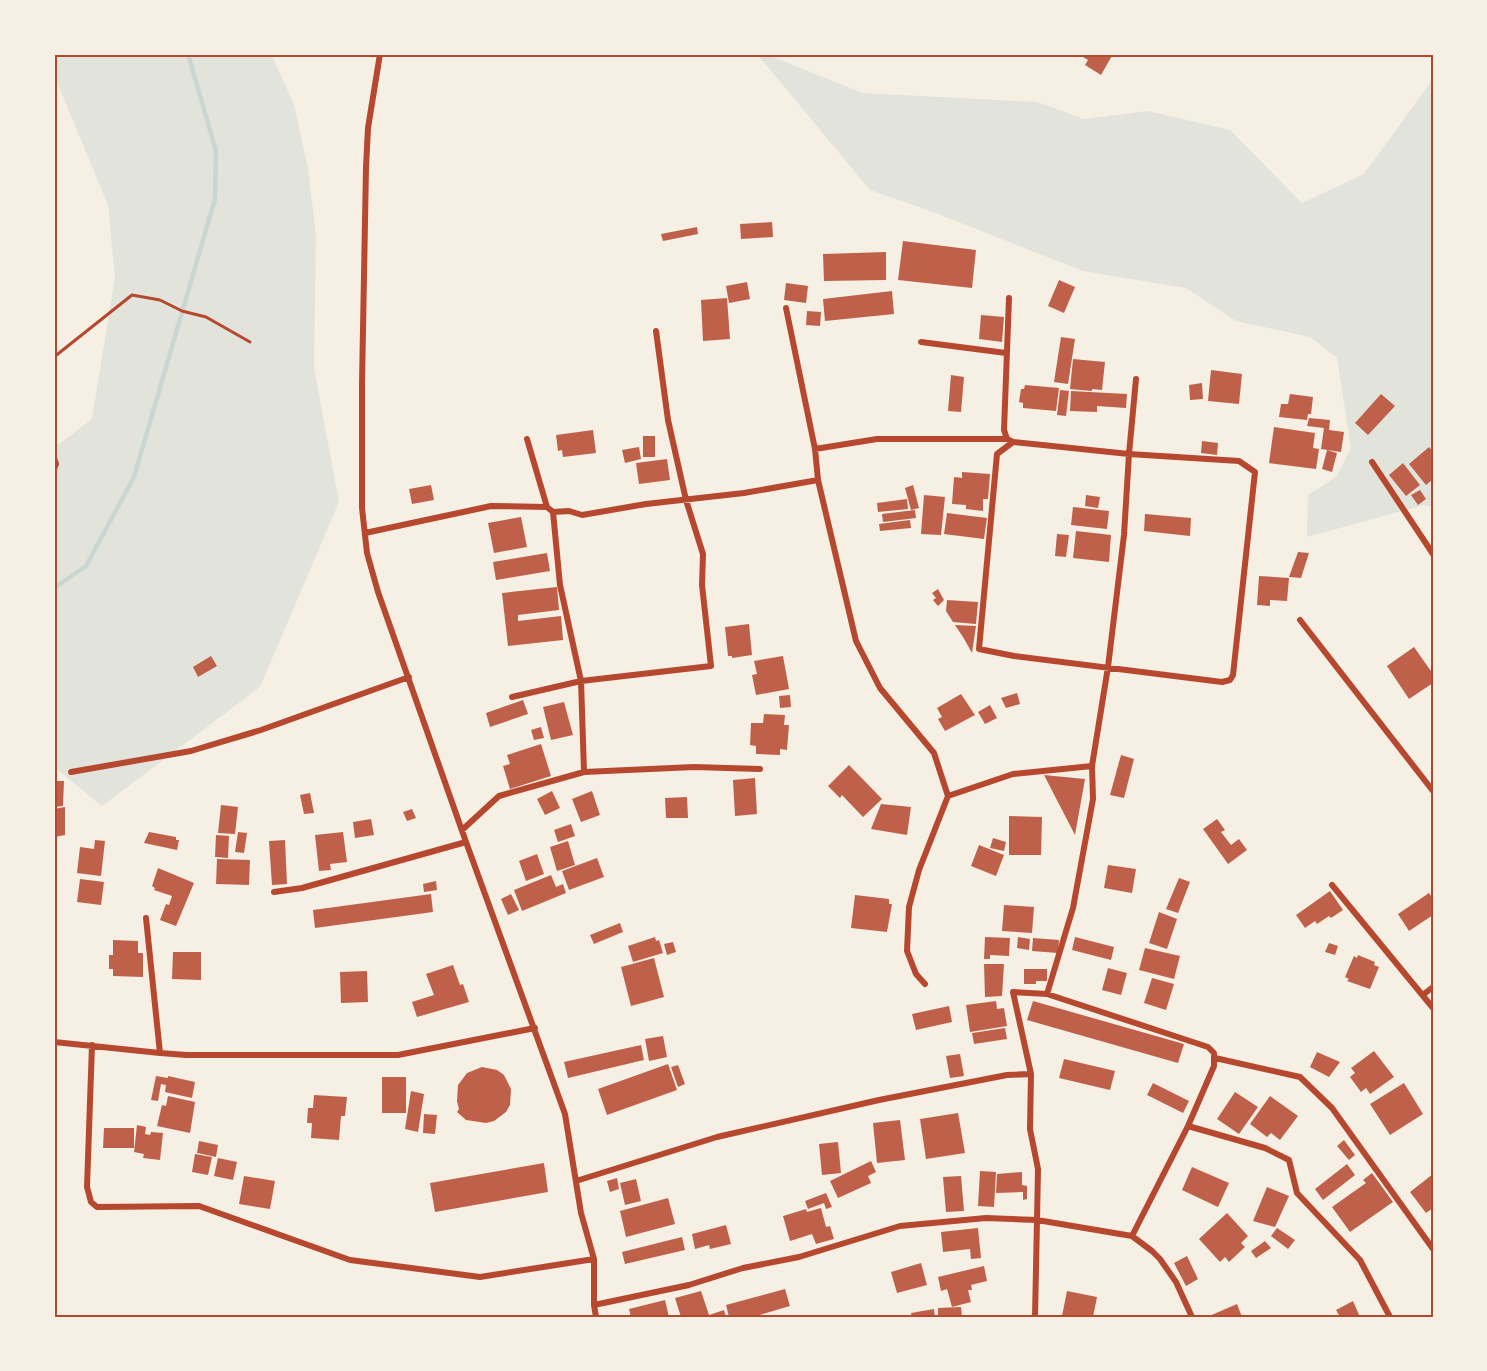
<svg xmlns="http://www.w3.org/2000/svg" width="1487" height="1371" viewBox="0 0 1487 1371" font-family="Barlow,sans-serif">
  <style>
    .green { fill: #e2e4dc }
    .lines { fill: none; stroke-linecap: round; stroke-linejoin: round }
    .stream { stroke: #c9d6d2; stroke-width: 4.5 }
    .building { fill: #bf614a }
    .path { stroke: #b5482f; stroke-width: 3 }
    .minor { stroke: #b5482f; stroke-width: 6 }
    .neatline { fill: none; stroke: #b5482f; stroke-width: 2 }
  </style>
  <rect width="100%" height="100%" fill="#f6efe4"/>
  <path class="green" d="M54 54H271L294 104 308 169 316 234 314 368 339 502 260 687 102 806 54 767V448L92 419 115 277 108 205 54 75Z
    M757 54H765L863 93 1037 102 1084 119 1148 111 1230 130 1302 203 1364 174 1433 79V507L1424 505 1307 537 1308 495 1336 477 1351 448 1337 358 1310 337 1236 321 1186 288 1083 271 933 212 870 190Z"/>
  <g class="lines">
    <path class="stream" d="M54 588 86 566 134 477 215 199 216 151 188 54"/>
  </g>
  <path class="building" d="M1085 54H1113L1101 75 1085 65 1088 60 1083 57Z
    M772 222 773 237 741 239 740 224Z
    M697 227 698 234 663 241 661 234Z
    M903 241 976 250 972 288 898 280Z
    M886 252V280L824 281 823 254Z
    M1059 280 1075 287 1064 313 1048 306Z
    M747 282 750 299 729 303 726 286Z
    M786 283 808 286 806 303 784 300Z
    M892 291 894 314 825 321 823 299Z
    M727 298 730 339 703 341 701 300Z
    M807 311 821 312 820 326 806 325Z
    M981 315 1004 317 1002 342 979 339Z
    M1061 337 1075 339 1068 384 1054 382Z
    M1073 359 1105 362 1102 390 1092 389V391L1070 389Z
    M1211 370 1242 374 1239 404 1208 401Z
    M951 375 964 377 961 412 948 411Z
    M1202 383 1203 399 1190 400 1189 385Z
    M1025 385 1059 388 1056 411 1023 408V403L1019 402 1021 389H1024Z
    M1060 390 1069 391 1066 416 1057 415Z
    M1071 391 1127 394 1126 408 1097 406V412L1070 411Z
    M1290 394 1313 397 1311 414H1308L1307 420 1279 417 1281 404H1288Z
    M1381 394 1395 406 1368 435 1355 423Z
    M1309 418 1330 420 1329 430 1344 432 1341 452 1321 449 1324 428 1307 426Z
    M1274 427 1315 433 1313 448 1319 449 1316 469 1269 463Z
    M593 430 596 453 563 457 562 450 558 451 556 435Z
    M643 436H655V457H643Z
    M1202 441 1218 443 1217 455 1201 453Z
    M639 447 641 459 625 463 622 450Z
    M1429 447 1433 452V479L1426 485 1409 464Z
    M1327 450 1337 453 1332 472 1322 469Z
    M667 459 670 480 639 484 636 463Z
    M1403 463 1420 485 1406 496 1389 475Z
    M962 472 990 474 988 499H983V511L966 509V505L952 504 954 477 962 478Z
    M431 485 434 500 412 504 409 489Z
    M913 485 919 508 911 510 905 488Z
    M1420 490 1426 499 1418 505 1411 495Z
    M924 495 945 497 941 535 921 534Z
    M1086 495 1100 497 1098 508 1085 506Z
    M907 499 908 509 878 512 877 503Z
    M1073 507 1109 511 1107 529 1071 525Z
    M915 510 916 518 883 522 882 514Z
    M947 513 987 518 984 539 944 534Z
    M1145 514 1191 518 1190 536 1144 531Z
    M521 517 527 547 494 553 488 523Z
    M910 520 911 528 880 531 879 524Z
    M1076 531 1111 535 1109 562 1073 558Z
    M1057 534 1069 535 1066 557 1055 556Z
    M1298 552 1309 553 1301 578 1289 577Z
    M547 553 550 571 496 580 493 562Z
    M1259 576 1289 578 1287 601 1270 600V606L1257 605Z
    M557 587 559 610 518 615V621L561 616 563 640 508 646 502 593Z
    M938 589 944 600 938 606 933 600 936 598 932 593Z
    M947 600 978 602 976 624 953 622 946 611Z
    M749 624 752 655 732 658V656H728L725 627Z
    M955 625 976 626 972 653 963 637Z
    M1414 647 1433 674V683L1409 699 1387 666Z
    M211 656 217 666 198 677 193 667Z
    M783 656 789 689 756 695 752 675 757 674 754 661Z
    M1017 693 1020 704 1006 708 1001 698Z
    M961 694 975 715 945 731 938 719 942 717 937 708Z
    M790 695 791 707 780 708 779 696Z
    M523 700 528 714 490 727 486 713Z
    M564 702 573 735 551 740 543 707Z
    M990 705 997 718 985 724 978 712Z
    M764 714 785 715 784 725H789L787 750 780 749V755L756 754V746L750 745 751 723H763Z
    M541 727 544 738 534 740 531 730Z
    M541 744 551 776 510 789 503 766 510 764 507 755Z
    M1121 755 1134 759 1124 798 1110 795Z
    M849 765 882 799 863 817 842 795 840 798 828 786Z
    M1044 775 1085 779 1075 835Z
    M755 778 757 814 735 816 733 780Z
    M54 781H64L63 806 54 807Z
    M552 791 560 808 545 815 537 799Z
    M592 791 600 815 581 822 572 799Z
    M310 793 314 813 304 814 300 795Z
    M687 797 688 818H666L665 798Z
    M881 804 911 807 907 835 871 829Z
    M221 805 238 807 235 834 218 833Z
    M65 807V835L54 837V809Z
    M412 809 416 818 407 821 403 812Z
    M1009 816 1042 817 1041 855H1009Z
    M371 819 374 835 355 838 353 822Z
    M1217 819 1225 830 1221 832 1231 845 1239 839 1247 850 1228 864 1203 829Z
    M571 824 575 836 558 842 554 830Z
    M149 832 176 837V840H179L177 850 144 843Z
    M238 832 247 833 244 853 235 852Z
    M343 832 347 862 330 864 331 870 319 871 315 835Z
    M216 835 229 836 228 858 215 857Z
    M993 838 1006 842 1004 851 990 848Z
    M95 840 105 841 101 876 77 873 80 847 94 849Z
    M285 840 287 884 272 885 269 841Z
    M568 841 575 865 557 871 550 847Z
    M979 845 1004 855 996 876 971 866Z
    M537 854 544 874 526 881 519 861Z
    M597 858 604 877 569 890 562 871Z
    M217 859 250 860 249 885 216 884Z
    M1108 865 1136 869 1132 893 1104 888Z
    M158 868 194 883 176 926 160 920 166 904 169 905 172 896 154 890 155 888 152 886Z
    M551 875 556 887 563 884 566 893 522 911 514 890Z
    M1179 878 1190 882 1178 913 1166 909Z
    M80 879 104 882 101 905 77 902Z
    M436 881 437 890 424 892 423 884Z
    M1330 891 1343 910 1331 918 1329 916 1317 924 1315 921 1305 928 1296 915Z
    M1429 893 1433 899V915L1409 931 1398 914Z
    M431 894 433 912 315 928 313 910Z
    M511 894 519 910 508 915 501 899Z
    M855 895 889 899V904H892L887 932 851 928Z
    M1004 905 1034 907 1032 933 1002 931Z
    M1159 912 1177 919 1167 949 1149 943Z
    M620 923 623 932 594 944 590 935Z
    M655 937 656 941 659 940 663 953 633 962 628 946Z
    M985 937 1010 938 1009 956 990 955V959H984Z
    M1018 937 1030 939 1029 950 1017 948Z
    M1075 937 1114 947 1111 960 1072 950Z
    M1033 938 1059 940 1058 953 1032 951Z
    M113 940 138 941V953H143V977L113 976V969H109V955H113Z
    M673 942 676 952 667 955 664 944Z
    M1329 943 1338 946 1335 955 1325 952Z
    M1145 948 1180 956 1174 979 1139 970Z
    M173 952H201V980L172 979Z
    M1358 955 1375 962 1374 965 1379 967 1370 989 1347 981 1349 979 1345 977 1354 956 1357 958Z
    M654 958 664 997 631 1006 621 967Z
    M984 964H1004L1002 996 985 997Z
    M453 965 460 985 463 984 469 1002 417 1017 412 1002 434 995 426 974Z
    M1108 968 1127 973 1121 995 1102 990Z
    M1024 969H1047V981H1036V984H1024Z
    M367 971 368 1002 341 1003 340 972Z
    M1152 978 1174 984 1166 1010 1144 1003Z
    M996 1001 997 1009 1004 1008 1007 1026 970 1032 966 1005Z
    M1033 1001 1184 1044 1178 1063 1027 1020Z
    M949 1006 952 1022 916 1030 912 1014Z
    M1005 1028 1007 1039 974 1044 972 1033Z
    M663 1036 667 1057 649 1061 645 1039Z
    M641 1045 644 1060 568 1078 564 1062Z
    M1374 1051 1394 1077 1370 1094 1366 1088 1361 1092 1350 1077 1355 1073 1351 1068Z
    M1317 1052 1340 1062 1329 1077 1310 1067Z
    M960 1054 964 1076 950 1078 946 1056Z
    M1064 1059 1115 1071 1110 1090 1059 1078Z
    M668 1064 677 1090 607 1115 598 1089Z
    M678 1065 685 1084 678 1087 671 1067Z
    M482 1067 497 1070 504 1075 511 1089 510 1105 506 1112 494 1121 486 1123 466 1120 457 1112 459 1109 457 1101 458 1085 467 1073Z
    M156 1076 168 1078V1076L195 1082 192 1098 165 1092 166 1085 161 1084 158 1101 151 1100Z
    M382 1077H406V1113H382Z
    M1153 1083 1189 1101 1183 1113 1147 1095Z
    M1404 1083 1423 1114 1390 1135 1370 1104Z
    M411 1091 424 1094 418 1132 405 1129Z
    M1235 1092 1258 1107 1239 1134 1217 1119Z
    M314 1095 347 1097 345 1116H341L339 1140 311 1138 312 1123H307L308 1108H313Z
    M168 1096 195 1102 190 1133 157 1126 162 1105 166 1106Z
    M1270 1096 1298 1116 1280 1140 1271 1133 1267 1137 1250 1124Z
    M958 1113 965 1153 926 1159 920 1119Z
    M424 1114 437 1115 435 1134 423 1133Z
    M900 1120 905 1160 877 1163 873 1123Z
    M137 1125 146 1127 145 1134 150 1135 151 1132 163 1133 160 1160 143 1158 144 1154 134 1152Z
    M104 1128H134V1148H103Z
    M1344 1140 1355 1155 1349 1160 1337 1146Z
    M199 1141 218 1145 216 1157 197 1153Z
    M838 1142 841 1173 822 1175 819 1144Z
    M195 1154 212 1157 208 1175 192 1172Z
    M218 1158 237 1162 233 1180 214 1176Z
    M871 1161 876 1172 868 1176 871 1183 838 1198 830 1181Z
    M544 1163 548 1192 435 1212 430 1183Z
    M1347 1164 1355 1175 1323 1200 1315 1189Z
    M1192 1167 1229 1183 1218 1207 1182 1190Z
    M980 1171 996 1172 994 1207 978 1206Z
    M1022 1172V1185L1027 1186V1199L1023 1200V1192L996 1193 997 1174Z
    M1372 1173 1393 1202 1350 1232 1332 1207 1366 1183 1363 1180Z
    M1433 1174V1208L1426 1213 1410 1192Z
    M244 1176 275 1181 270 1209 239 1204Z
    M961 1176 964 1211 946 1212 943 1177Z
    M617 1178 619 1189 610 1192 607 1181Z
    M636 1179 641 1201 625 1205 620 1183Z
    M1267 1187 1289 1196 1275 1227 1253 1221Z
    M826 1193 832 1207 826 1209 824 1203 808 1209 805 1201Z
    M668 1198 675 1224 626 1237 620 1211Z
    M821 1208 826 1227 830 1226 834 1239 816 1244 812 1234 790 1241 783 1216 806 1209 807 1212Z
    M1227 1213 1248 1236 1241 1243 1245 1247 1229 1262 1225 1257 1220 1262 1199 1239Z
    M726 1225 731 1244 710 1249 709 1245 695 1249 692 1234Z
    M978 1228 981 1258 971 1259 970 1249 943 1252 941 1232Z
    M1277 1228 1295 1240 1288 1249 1271 1236Z
    M682 1237 685 1250 625 1264 622 1252Z
    M1265 1241 1271 1248 1256 1258 1251 1251Z
    M1187 1256 1198 1279 1186 1286 1174 1263Z
    M921 1263 927 1285 897 1293 891 1272Z
    M984 1266 987 1281 971 1285 972 1290H968L971 1302 952 1307 947 1289 941 1291 938 1277Z
    M785 1289 790 1306 753 1317H729L726 1305Z
    M701 1291 709 1315 724 1310 726 1317H681L675 1298Z
    M1067 1291 1097 1297 1093 1317 1062 1316Z
    M665 1300 669 1317H631L629 1309Z
    M1353 1301 1360 1317H1340L1336 1310Z
    M1237 1304 1242 1317H1207Z
    M961 1307 962 1317H938V1308Z
    M934 1309 935 1317H912L911 1313Z"/>
  <g class="lines">
    <path class="path" d="M54 357 132 295 160 300 182 311 206 317 250 342"/>
    <path class="minor" d="M380 54 368 128 366 167 362 384V508L367 553 378 592 466 842 565 1114 581 1213 594 1259V1305L596 1317
      M1009 298 1004 430 1007 439 1013 442 1129 454 1239 461 1255 472 1233 675 1230 680 1222 682 1014 656 979 649 997 454 1013 442
      M786 308 815 449 818 480 856 641 880 688 934 753 948 796 919 870 909 907 907 951 916 974 925 984
      M921 342 1006 353
      M527 439 547 507 553 512 569 511 582 515 646 504 744 493 818 480
      M815 449 877 439H1007
      M54 458 56 464 54 469
      M1372 462 1433 554
      M553 512 560 585 581 681 584 772
      M365 533 491 506 547 507
      M1300 620 1433 791
      M512 697 581 681 711 666 702 585 703 554 686 500 668 420 656 331
      M71 772 191 751 261 730 409 677
      M948 796 1013 774 1092 766
      M462 830 499 796 584 772 694 767 760 769
      M1332 885 1433 1008
      M274 892 302 888 466 842
      M146 918 160 1053 186 1055H398L535 1028
      M1047 994 1073 908 1093 799 1092 766 1108 667 1124 535 1129 454 1136 379
      M1424 994 1433 987
      M54 1042 160 1053
      M92 1045 87 1187 91 1202 97 1207 199 1206 350 1260 480 1277 594 1259
      M1215 1058 1300 1077 1332 1108 1433 1249
      M1188 1126 1265 1148 1289 1160 1297 1193 1360 1260 1390 1317
      M576 1181 717 1137 879 1100 1007 1075 1031 1074
      M1132 1236 1188 1126 1214 1066V1053L1208 1047 1047 994 1013 992 1031 1074 1030 1129 1038 1169 1037 1220 1132 1236 1152 1251 1160 1259 1176 1282 1192 1317
      M594 1305 689 1285 743 1268 799 1257 900 1226 986 1218 1037 1220 1035 1317"/>
  </g>
  <rect width="1487" height="1371" fill="none" stroke="#f6efe4" stroke-width="111"/>
  <rect x="56" y="56" width="1376" height="1260" class="neatline"/>
</svg>
